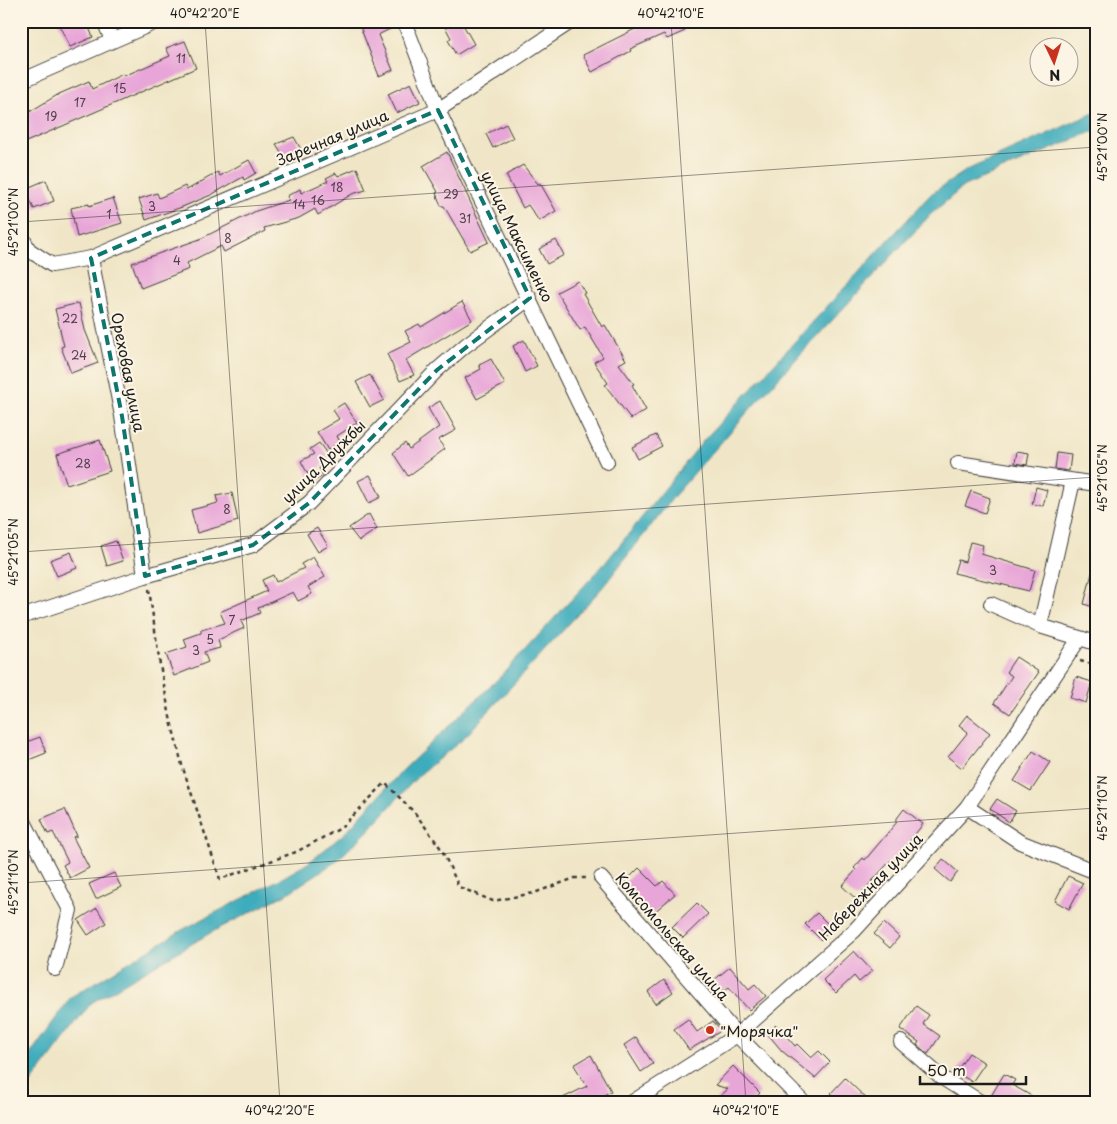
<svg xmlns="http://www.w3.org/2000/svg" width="1117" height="1124" viewBox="0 0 1117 1124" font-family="'Playpen Sans',sans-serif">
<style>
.water{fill:#3eacbc;stroke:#2d646c}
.building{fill:#e8a5d8}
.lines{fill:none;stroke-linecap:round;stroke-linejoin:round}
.street-casing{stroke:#3c3a36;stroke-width:16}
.path{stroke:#3c3a36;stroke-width:2.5;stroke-dasharray:4 4;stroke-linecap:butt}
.street{stroke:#fff;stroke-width:14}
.marked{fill:none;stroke:#0f766e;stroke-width:4;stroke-dasharray:10 6;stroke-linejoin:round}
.ticks{fill:none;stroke:#1c1c1c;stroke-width:1;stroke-opacity:0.45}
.poi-dot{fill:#c8321e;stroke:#fcf5e5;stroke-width:2}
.labels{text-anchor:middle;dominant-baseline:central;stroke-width:4;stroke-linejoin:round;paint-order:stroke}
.number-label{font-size:12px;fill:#4f3e4b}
.street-label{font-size:15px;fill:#1c1c1c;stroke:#fcf5e5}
.poi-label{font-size:15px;fill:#1c1c1c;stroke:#fcf5e5;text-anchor:start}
.neatline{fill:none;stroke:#1c1c1c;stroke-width:2}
.ticks-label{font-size:12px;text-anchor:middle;fill:#1c1c1c}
</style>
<rect width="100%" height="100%" fill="#fcf5e5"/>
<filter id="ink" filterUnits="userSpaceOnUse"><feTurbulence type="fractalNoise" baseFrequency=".02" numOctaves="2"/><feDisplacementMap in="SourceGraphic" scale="10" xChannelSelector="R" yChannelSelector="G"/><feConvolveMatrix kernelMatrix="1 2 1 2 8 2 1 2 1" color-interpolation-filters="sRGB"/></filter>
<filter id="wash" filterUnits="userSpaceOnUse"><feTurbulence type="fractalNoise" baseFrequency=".0096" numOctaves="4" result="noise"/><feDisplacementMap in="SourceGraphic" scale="20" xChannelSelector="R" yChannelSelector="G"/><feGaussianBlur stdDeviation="1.12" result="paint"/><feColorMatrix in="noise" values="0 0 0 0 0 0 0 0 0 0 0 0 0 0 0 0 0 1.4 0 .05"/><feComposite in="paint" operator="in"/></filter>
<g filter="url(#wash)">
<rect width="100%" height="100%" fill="#f0e6c7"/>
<polygon class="water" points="1096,112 1096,130 964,186 931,214 759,399 675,495 602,588 463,739 419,775 365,834 335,862 288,893 212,932 91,1003 28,1087 21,1077 21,1067 71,997 182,930 282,878 308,863 344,834 399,774 502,675 606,562 704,440 931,194 967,170"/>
<g id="blocks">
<g class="building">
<polygon points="57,21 86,21 93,37 70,47"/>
<polygon points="358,21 395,21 396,26 378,35 393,70 379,76"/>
<polygon points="442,21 461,21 474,44 456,55 448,40 451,38"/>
<polygon points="634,21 681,21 685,31 667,39 664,34 630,49 631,51 592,72 583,55 637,28"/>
<polygon points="185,41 196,68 26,142 21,133 21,117 59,94 89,81 92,89 123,74 124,76 170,56 166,48"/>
<polygon points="411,83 420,102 397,113 388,94"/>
<polygon points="506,124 513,138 493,148 486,134"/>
<polygon points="294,137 302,151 285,158 276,144"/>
<polygon points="447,152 489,242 470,251 444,206 441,206 436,193 438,192 423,166"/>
<polygon points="249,160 256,173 244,180 243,177 211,195 182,207 146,220 139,199 157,193 159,198 185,186 187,190 218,172 220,176"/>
<polygon points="523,165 538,184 540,183 556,211 539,221 528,205 523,208 506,175"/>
<polygon points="357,168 366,190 352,194 318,215 315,209 299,218 264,228 265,231 224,252 221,246 187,263 189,269 141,288 132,263 200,239 256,211 289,200 287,196 300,189 301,193 328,181 326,178 336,173 338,176"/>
<polygon points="46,180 54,201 34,209 25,189"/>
<polygon points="113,198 122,223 77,237 71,208 89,204 89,206"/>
<polygon points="556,240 564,255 547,264 539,249"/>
<polygon points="578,281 585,293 583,294 602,327 605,325 626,360 619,364 634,384 632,385 646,410 631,419 605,385 608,383 594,362 603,357 585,327 580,330 557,292"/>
<polygon points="462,302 472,320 406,360 414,375 400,381 387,354 411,342 405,331 419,324 421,327"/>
<polygon points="79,303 85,330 98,363 71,373 61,347 64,346 55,309"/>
<polygon points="524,340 537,366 525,372 513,346"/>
<polygon points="491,359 505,384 477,399 465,378 481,369 479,365"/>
<polygon points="370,375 384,400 370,407 356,382"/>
<polygon points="440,401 456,430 438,440 445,449 408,476 393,453 405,443 409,449 439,427 428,408"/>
<polygon points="344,403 357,423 337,436 340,442 328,450 317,432 339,419 333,410"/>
<polygon points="656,435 662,446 638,459 632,447"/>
<polygon points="100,440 110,471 67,485 57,454"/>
<polygon points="319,443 330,458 319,468 323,476 312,482 301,461 314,454 310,449"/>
<polygon points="1017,451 1029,453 1027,465 1015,463"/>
<polygon points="1057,453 1071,455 1069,471 1055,469"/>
<polygon points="370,475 381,497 369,503 358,481"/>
<polygon points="1036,487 1047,490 1043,506 1032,504"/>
<polygon points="971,491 990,498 985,513 965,506"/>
<polygon points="232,493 238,521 197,533 191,510 218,503 216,496"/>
<polygon points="369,514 377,529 359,541 349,528"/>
<polygon points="317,528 328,546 318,552 307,534"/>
<polygon points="116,541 123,561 107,566 101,546"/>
<polygon points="970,542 983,545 981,554 1035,570 1029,591 954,573 958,560 965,562"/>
<polygon points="71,552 77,568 57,576 50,560"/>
<polygon points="313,557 325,577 308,587 312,594 298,601 293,592 258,608 260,613 241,621 244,628 218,640 220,648 204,652 208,662 174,676 166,654 187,647 184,639 201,633 201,630 225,623 220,612 267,591 262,580 273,575 276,582 304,568 301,564"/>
<polygon points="1092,573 1096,573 1096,608 1084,604"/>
<polygon points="1016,657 1039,672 1010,714 994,703 1012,676 1006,672"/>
<polygon points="1076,677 1092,682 1086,703 1070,698"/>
<polygon points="967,715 990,733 962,768 948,757 968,732 959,725"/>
<polygon points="40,737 46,753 21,763 21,744"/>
<polygon points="1033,751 1050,762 1031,791 1014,781"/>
<polygon points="997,799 1016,811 1009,822 990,809"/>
<polygon points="65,809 77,836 73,837 89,868 70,878 63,865 68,862 53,832 48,834 41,819"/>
<polygon points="904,809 923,824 894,861 892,859 856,899 842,886 856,870 854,868 863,858 865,860 897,822 895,821"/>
<polygon points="943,859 958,872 950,882 935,869"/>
<polygon points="639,868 657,886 663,881 675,894 651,915 623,884"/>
<polygon points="114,873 121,887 96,899 89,884"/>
<polygon points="1068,876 1083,883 1069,909 1055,901"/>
<polygon points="697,903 708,914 683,938 672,927"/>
<polygon points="97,908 106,923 88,935 78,920"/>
<polygon points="817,913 832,928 821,940 805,924"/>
<polygon points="884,923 899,937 890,948 874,934"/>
<polygon points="854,951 872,971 859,982 854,976 836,993 823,980"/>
<polygon points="730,967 749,989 755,984 766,996 749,1010 729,987 724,991 714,980"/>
<polygon points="664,980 673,992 656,1004 648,992"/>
<polygon points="916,1006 929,1015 923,1024 940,1036 928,1054 917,1045 919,1042 900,1029"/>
<polygon points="688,1019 697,1032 713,1021 720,1029 719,1032 689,1050 674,1029"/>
<polygon points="776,1025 795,1046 797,1044 811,1058 819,1051 830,1062 815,1078 782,1051 767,1033"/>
<polygon points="636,1037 653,1064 641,1072 624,1045"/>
<polygon points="969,1053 985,1063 972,1082 956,1072"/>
<polygon points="591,1055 611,1091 590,1103 553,1103 587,1086 574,1065"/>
<polygon points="733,1066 760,1093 750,1103 713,1103 728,1089 715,1085"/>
<polygon points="1004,1074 1015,1080 1012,1085 1044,1103 1004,1103 991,1096"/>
<polygon points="845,1078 871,1103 841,1103 831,1093"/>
</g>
</g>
</g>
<g filter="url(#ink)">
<use href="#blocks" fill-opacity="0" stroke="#3c3a36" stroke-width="1"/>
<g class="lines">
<g class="street-casing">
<g id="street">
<polyline points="104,21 112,40"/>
<polyline points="404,21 438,110 607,462"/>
<polyline points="21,81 158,21"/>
<polyline points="21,235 29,250 52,265 91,258 438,110 572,21"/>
<polyline points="91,258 122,416 145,576"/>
<polyline points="958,463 1096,484"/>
<polyline points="991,604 1040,626 1096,643"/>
<polyline points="21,617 145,576 253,545 309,503 437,370 466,345 530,298"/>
<polyline points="1040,626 1073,481"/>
<polyline points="967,807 1020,842 1096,872"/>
<polyline points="21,816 70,910 55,969"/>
<polyline points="601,878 737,1035 804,1103"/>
<polyline points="901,1042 941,1077 982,1103"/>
<polyline points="631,1103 737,1035 854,931 967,807 1079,639"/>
</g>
</g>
<g class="path">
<polyline points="149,589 160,665 170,717 182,765 220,879 296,852 341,828 385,783 415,813 442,850 459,887 493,901 534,893 575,878 587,878"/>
<polyline points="1080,661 1096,665"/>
</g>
<use href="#street" class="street"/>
</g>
</g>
<path class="marked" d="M438 110 530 298 437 370 309 503 253 545 145 576 122 416 91 258Z"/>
<path class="ticks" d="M205 21 280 1103M671 21 746 1103M21 222 1096 147M21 552 1096 477M21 883 1096 808"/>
<circle class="poi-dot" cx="710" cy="1030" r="5"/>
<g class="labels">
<g class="number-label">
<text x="181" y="58">11</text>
<text x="120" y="88">15</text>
<text x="80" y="102">17</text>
<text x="51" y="116">19</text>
<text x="337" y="187">18</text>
<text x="451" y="194">29</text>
<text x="318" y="200">16</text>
<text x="299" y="204">14</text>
<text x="152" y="206">3</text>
<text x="109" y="214">1</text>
<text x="465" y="218">31</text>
<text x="228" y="238">8</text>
<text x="177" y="260">4</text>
<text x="70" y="318">22</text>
<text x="79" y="355">24</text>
<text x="83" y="463">28</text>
<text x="227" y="509">8</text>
<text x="993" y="570">3</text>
<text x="232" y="620">7</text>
<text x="210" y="639">5</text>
<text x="196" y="650">3</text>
</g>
<g class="street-label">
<text transform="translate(332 137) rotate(-23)">Заречная улица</text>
<text transform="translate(518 236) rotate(64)">улица Максименко</text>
<text transform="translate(129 372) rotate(79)">Ореховая улица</text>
<text transform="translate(323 461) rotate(-45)">улица Дружбы</text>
<text transform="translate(870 886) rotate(-46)">Набережная улица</text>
<text transform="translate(673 936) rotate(49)">Комсомольская улица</text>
</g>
<g class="poi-label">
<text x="720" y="1030">"Морячка"</text>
</g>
</g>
<rect width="1117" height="1124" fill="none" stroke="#fcf5e5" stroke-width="55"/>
<g transform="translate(1054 62) rotate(176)"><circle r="24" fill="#fcf5e5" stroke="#a29e95"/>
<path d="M0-4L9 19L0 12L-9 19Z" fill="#c8321e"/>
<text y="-8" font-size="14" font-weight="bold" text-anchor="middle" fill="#1c1c1c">N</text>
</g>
<path d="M920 1076v8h106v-8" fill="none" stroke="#1c1c1c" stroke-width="2.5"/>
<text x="927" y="1076" font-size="15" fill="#1c1c1c" stroke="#fcf5e5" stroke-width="4" paint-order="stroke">50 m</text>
<rect x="28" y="28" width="1062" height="1068" class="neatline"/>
<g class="ticks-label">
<text x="205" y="18">40°42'20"E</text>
<text x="671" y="18">40°42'10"E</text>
<text transform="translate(1103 147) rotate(-90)" y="4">45°21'00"N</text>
<text transform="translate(14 222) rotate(-90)" y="4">45°21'00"N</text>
<text transform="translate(1103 478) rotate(-90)" y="4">45°21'05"N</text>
<text transform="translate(14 552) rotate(-90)" y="4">45°21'05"N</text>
<text transform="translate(1103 808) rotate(-90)" y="4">45°21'10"N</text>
<text transform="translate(14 882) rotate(-90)" y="4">45°21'10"N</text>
<text x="280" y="1115">40°42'20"E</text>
<text x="746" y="1115">40°42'10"E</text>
</g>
</svg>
